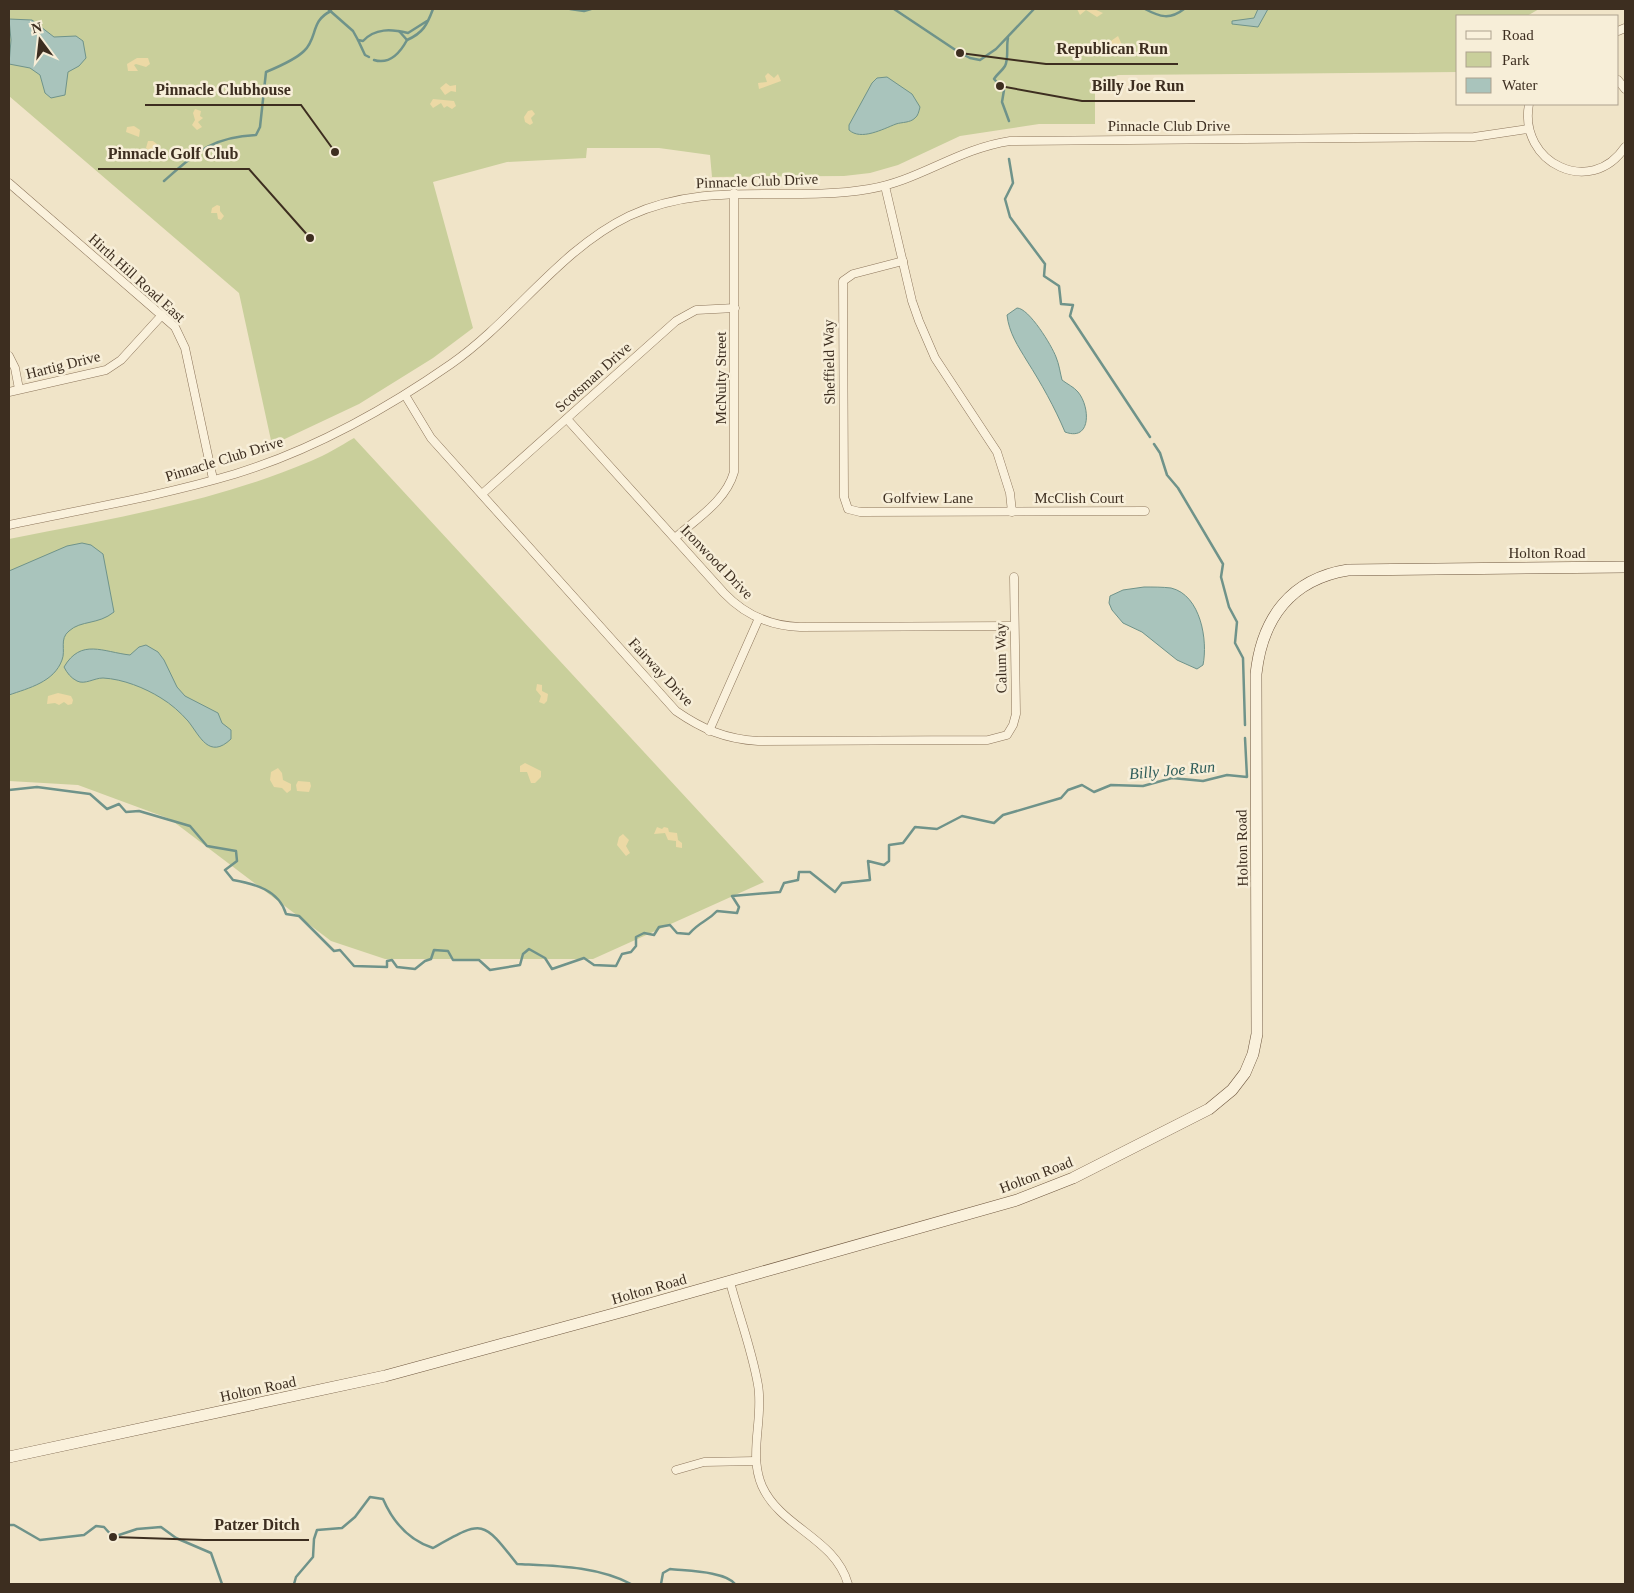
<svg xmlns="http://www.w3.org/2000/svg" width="1634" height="1593" viewBox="0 0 1634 1593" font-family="'Times New Roman',serif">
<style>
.green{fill:#c9cf9b}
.sand{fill:#ecd9a5}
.water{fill:#a9c4bc;stroke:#6f938a}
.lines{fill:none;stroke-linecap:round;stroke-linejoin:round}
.stream{stroke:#6f938a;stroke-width:2.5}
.street-casing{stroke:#8d765c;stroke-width:9}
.secondary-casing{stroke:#6f573f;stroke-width:12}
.street{stroke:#faf1dc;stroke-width:8}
.secondary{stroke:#faf1dc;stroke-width:11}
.labels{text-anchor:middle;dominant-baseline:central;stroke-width:5;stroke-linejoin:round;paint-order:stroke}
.street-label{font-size:15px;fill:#3d2e20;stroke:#f7eed8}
.water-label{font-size:16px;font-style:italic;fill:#2f5d5a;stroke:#f7eed8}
.leader{fill:none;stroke:#3d2e20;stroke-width:2}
.callout-dot{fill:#3d2e20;stroke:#f7eed8;stroke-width:2}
.callout-label{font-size:16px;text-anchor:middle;font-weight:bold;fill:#3d2e20;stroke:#f7eed8;stroke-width:5;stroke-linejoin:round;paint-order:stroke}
</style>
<rect width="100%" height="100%" fill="#f0e4c8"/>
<g class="green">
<polygon points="9,9 1539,9 1527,16 1458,16 1458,72 1118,75 1095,84 1095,124 1039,124 960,136 898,165 870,173 844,176 712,177 710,155 659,148 587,148 586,158 507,162 433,182 473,328 433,358 359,404 272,445 239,293 9,96"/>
<path d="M354 438 764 882 593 959H385L331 941 170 819 78 785 9 781V539C110 519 215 502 311 461 326 455 340 446 354 438Z"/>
</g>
<g class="sand">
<polygon points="1077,9 1094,9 1103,13 1097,17 1086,10 1080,15"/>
<polygon points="1118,36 1123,47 1120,48 1114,44 1114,49 1112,50 1108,43"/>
<polygon points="137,58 148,58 150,64 146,67 136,64 134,65 138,71 128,71 127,64"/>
<polygon points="768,73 774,78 778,74 781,81 759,89 758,83 767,82 765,76"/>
<polygon points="446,83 450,86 456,85 456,92 451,91 445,95 440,88"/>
<polygon points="433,99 454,101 456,106 452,109 447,106 444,108 441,103 433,108 430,104"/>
<polygon points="195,109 201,111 200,116 203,118 198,122 202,127 197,130 192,125 195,120 193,113"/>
<polygon points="532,110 535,114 531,118 533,123 530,125 525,122 524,117 528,111"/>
<polygon points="134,126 140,130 139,137 126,132 127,127"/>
<polygon points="148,141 153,141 157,144 156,147 153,147 152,153 146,148"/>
<polygon points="217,205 220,206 220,211 224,216 221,220 218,219 217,213 211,213 212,208"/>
<polygon points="537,684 542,685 542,691 548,694 547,701 544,704 539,702 541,696 536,690"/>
<polygon points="58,693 71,696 73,700 72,704 68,705 64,702 59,705 55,703 47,704 48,696"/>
<polygon points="525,763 541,771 541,777 535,783 531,783 527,772 520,772 520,766"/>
<polygon points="278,768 282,773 283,780 291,784 291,790 287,793 282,788 274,787 270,780 271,772"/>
<polygon points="298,781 310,782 311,786 309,792 297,791 296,785"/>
<polygon points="664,827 668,828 669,832 677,833 678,840 682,843 682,848 676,847 676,841 668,840 665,833 654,834 657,827 662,829"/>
<polygon points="623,834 629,840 626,846 630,853 626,856 617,845 619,837"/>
</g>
<g class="water">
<polygon points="1258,9 1268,9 1258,27 1232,24 1232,21 1254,18"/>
<polygon points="9,19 32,20 54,37 76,36 83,41 86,58 79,66 68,72 65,95 51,98 45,93 40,75 30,68 9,64 11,40"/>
<path d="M887 77 912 94 920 107C919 111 918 116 915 118 910 123 902 122 896 124 883 129 861 141 849 130V125L872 83 877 78Z"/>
<path d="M1017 308C1029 308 1052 346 1056 357 1059 364 1060 372 1062 380 1067 384 1074 387 1078 392 1090 406 1092 442 1065 432 1055 408 1041 383 1027 361 1018 346 1009 333 1007 315Z"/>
<path d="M82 543 91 545 103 554 114 612C98 625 81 620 69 631 59 639 66 650 62 660 54 682 29 688 9 695V571L67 546Z"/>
<path d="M1144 587C1153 587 1163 587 1171 588 1201 595 1208 641 1203 665L1197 669 1177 660 1142 632 1123 623 1112 610 1109 603 1110 596 1123 590Z"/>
<path d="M146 645 158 652 164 660 177 687 185 696 218 713 222 723 231 730V739C209 760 200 736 188 721 180 712 171 704 161 698 145 688 123 679 103 678 94 678 85 685 77 681 71 678 67 673 64 667 81 638 103 652 130 655L139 647Z"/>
</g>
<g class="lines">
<g class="stream">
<path d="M328 9 353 31 358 40 363 41C375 28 391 29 408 33L427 21"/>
<polyline points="570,9 584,11 591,9"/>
<polyline points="894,9 960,53 970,58 980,60 996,49 1034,9"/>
<path d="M1145 9C1160 17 1170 20 1184 9"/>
<path d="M399 31 407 40C423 33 427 25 433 9"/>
<path d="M1008 38C1006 47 1009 58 1005 66 1002 71 997 74 994 79L1004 90 1002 102 1009 121"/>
<polyline points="358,40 365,55 369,57"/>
<path d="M374 60C390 65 400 53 407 40"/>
<polyline points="1009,159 1013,183 1005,199 1010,217 1045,264 1044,276 1059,286 1061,304 1073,305 1070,316 1150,437"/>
<path d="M164 181C196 153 211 137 256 135L260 127 266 72C278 67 295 60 304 51 318 38 310 21 331 11"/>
<polyline points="1154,444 1160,453 1167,475 1178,488 1223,564 1221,577 1229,607 1237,622 1235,643 1243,658 1245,725"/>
<path d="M9 790 37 787 90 794 107 809 119 804 126 812 139 811 190 826 207 846 236 851 237 861 225 870 233 880C255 884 279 890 286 914L299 916 334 951 340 950 354 966 387 967V961L392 960 397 967 415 969 425 961 431 959 434 950 448 951 453 960H479L490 970 520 965 523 954 529 949 545 958 552 969 584 958 594 965 616 966 622 954 631 952 636 946V937L644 933 654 935 659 927 670 925 677 933 689 934C700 921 707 922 717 911L737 913 739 907 732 896 780 892 784 883 798 880 799 872H810L835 892 842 883 870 880 868 861 884 865 889 861V845L903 843 915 827 937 829 962 816 994 823 1003 815 1061 798 1068 790 1082 785 1094 792 1111 785 1143 786 1172 778 1203 781 1227 775 1247 777 1245 738"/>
<polyline points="9,1525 14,1525 40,1540 84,1535 96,1526 104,1527 113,1537 137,1529 161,1527 176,1538 211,1553 222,1584"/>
<path d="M294 1584 296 1577 313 1557 314 1539 317 1530 342 1528 355 1517 370 1497 383 1499C393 1522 408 1540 433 1548 483 1520 482 1519 517 1564 556 1566 596 1566 631 1584"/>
<path d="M661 1584 663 1573 670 1569C686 1571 725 1571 735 1584"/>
</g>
<g class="street-casing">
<g id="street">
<polyline points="1618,31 1625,28"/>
<polyline points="1618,80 1625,89"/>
<path d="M1529 104C1518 163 1591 198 1625 147"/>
<polyline points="9,183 175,327 185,348 213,479"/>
<polyline points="885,186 912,301 919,321 935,358 997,452 1010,493 1012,512"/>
<polyline points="903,261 853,274 843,281 844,497 848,509 860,512 1145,511"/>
<polyline points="9,356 15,368 19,389"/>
<polyline points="9,392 106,370 121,360 162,315"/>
<path d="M405 395 431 438 676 711C702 729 725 739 758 741L988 740 1007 735 1013 725 1016 714 1014 577"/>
<path d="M567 419 724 593C744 614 770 626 800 627L1014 626"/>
<polyline points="482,494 676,321 696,310 735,308"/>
<path d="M9 525C84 509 161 496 235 474 313 450 385 410 451 364 515 319 559 250 629 216 709 179 787 203 869 189 919 181 957 149 1010 141L1474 137 1528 129"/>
<path d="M675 538C696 519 726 501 734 472V193"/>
<polyline points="709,731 759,618"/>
<path d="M730 1282C739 1316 752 1350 758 1385 764 1418 748 1454 762 1486 781 1528 835 1538 848 1584"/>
<polyline points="676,1470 704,1462 756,1461"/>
</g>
</g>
<g class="secondary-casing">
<path id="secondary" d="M9 1457 385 1376 628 1310 1017 1200 1073 1178 1209 1109 1232 1090 1245 1073 1253 1054 1257 1034 1256 674C1262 618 1291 579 1348 570L1625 567"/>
</g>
<use href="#street" class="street"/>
<use href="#secondary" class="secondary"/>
</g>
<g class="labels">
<g class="street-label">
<text x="1169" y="126">Pinnacle Club Drive</text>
<text transform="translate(757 181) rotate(-2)">Pinnacle Club Drive</text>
<text transform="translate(137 278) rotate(42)">Hirth Hill Road East</text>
<text transform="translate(829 362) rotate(-91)">Sheffield Way</text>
<text transform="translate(63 365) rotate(-14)">Hartig Drive</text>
<text transform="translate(593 377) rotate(-42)">Scotsman Drive</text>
<text transform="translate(721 378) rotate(-90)">McNulty Street</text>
<text transform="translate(224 459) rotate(-17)">Pinnacle Club Drive</text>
<text x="928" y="498">Golfview Lane</text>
<text x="1079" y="498">McClish Court</text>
<text x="1547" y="553">Holton Road</text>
<text transform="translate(717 562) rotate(46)">Ironwood Drive</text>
<text transform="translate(1001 658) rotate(-91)">Calum Way</text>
<text transform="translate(661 672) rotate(47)">Fairway Drive</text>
<text transform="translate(1242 848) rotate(-91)">Holton Road</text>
<text transform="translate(1036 1175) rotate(-21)">Holton Road</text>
<text transform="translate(649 1289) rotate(-16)">Holton Road</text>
<text transform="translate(258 1389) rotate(-12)">Holton Road</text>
</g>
<g class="water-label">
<text transform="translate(1172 770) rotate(-5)">Billy Joe Run</text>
</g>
</g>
<path class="leader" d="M960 53L1046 64H1178M1000 86L1082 101H1195M335 152L301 105H145M310 238L249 169H98M113 1537L204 1540H309"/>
<g class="callout-dot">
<circle cx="960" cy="53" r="5"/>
<circle cx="1000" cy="86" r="5"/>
<circle cx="335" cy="152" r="5"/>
<circle cx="310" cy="238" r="5"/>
<circle cx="113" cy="1537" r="5"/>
</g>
<g class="callout-label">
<text x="1112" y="54">Republican Run</text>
<text x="1138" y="91">Billy Joe Run</text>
<text x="223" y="95">Pinnacle Clubhouse</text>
<text x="173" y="159">Pinnacle Golf Club</text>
<text x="257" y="1530">Patzer Ditch</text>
</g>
<rect width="1634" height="1593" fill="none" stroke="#3d2e20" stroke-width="20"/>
<rect x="1456" y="15" width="162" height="90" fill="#f7eed8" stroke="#ada18e"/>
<rect x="1466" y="31" width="25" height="8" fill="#faf1dc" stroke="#ada18e"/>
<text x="1502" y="40" font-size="15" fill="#3d2e20">Road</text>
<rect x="1466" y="52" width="25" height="15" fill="#c9cf9b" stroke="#ada18e"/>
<text x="1502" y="65" font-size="15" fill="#3d2e20">Park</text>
<rect x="1466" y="78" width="25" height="15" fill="#a9c4bc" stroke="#ada18e"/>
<text x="1502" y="90" font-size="15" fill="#3d2e20">Water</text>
<g transform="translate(40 40) rotate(345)" stroke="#f7eed8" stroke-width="4" paint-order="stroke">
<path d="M0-4L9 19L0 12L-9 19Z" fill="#3d2e20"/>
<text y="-8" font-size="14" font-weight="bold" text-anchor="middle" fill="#3d2e20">N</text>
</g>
</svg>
